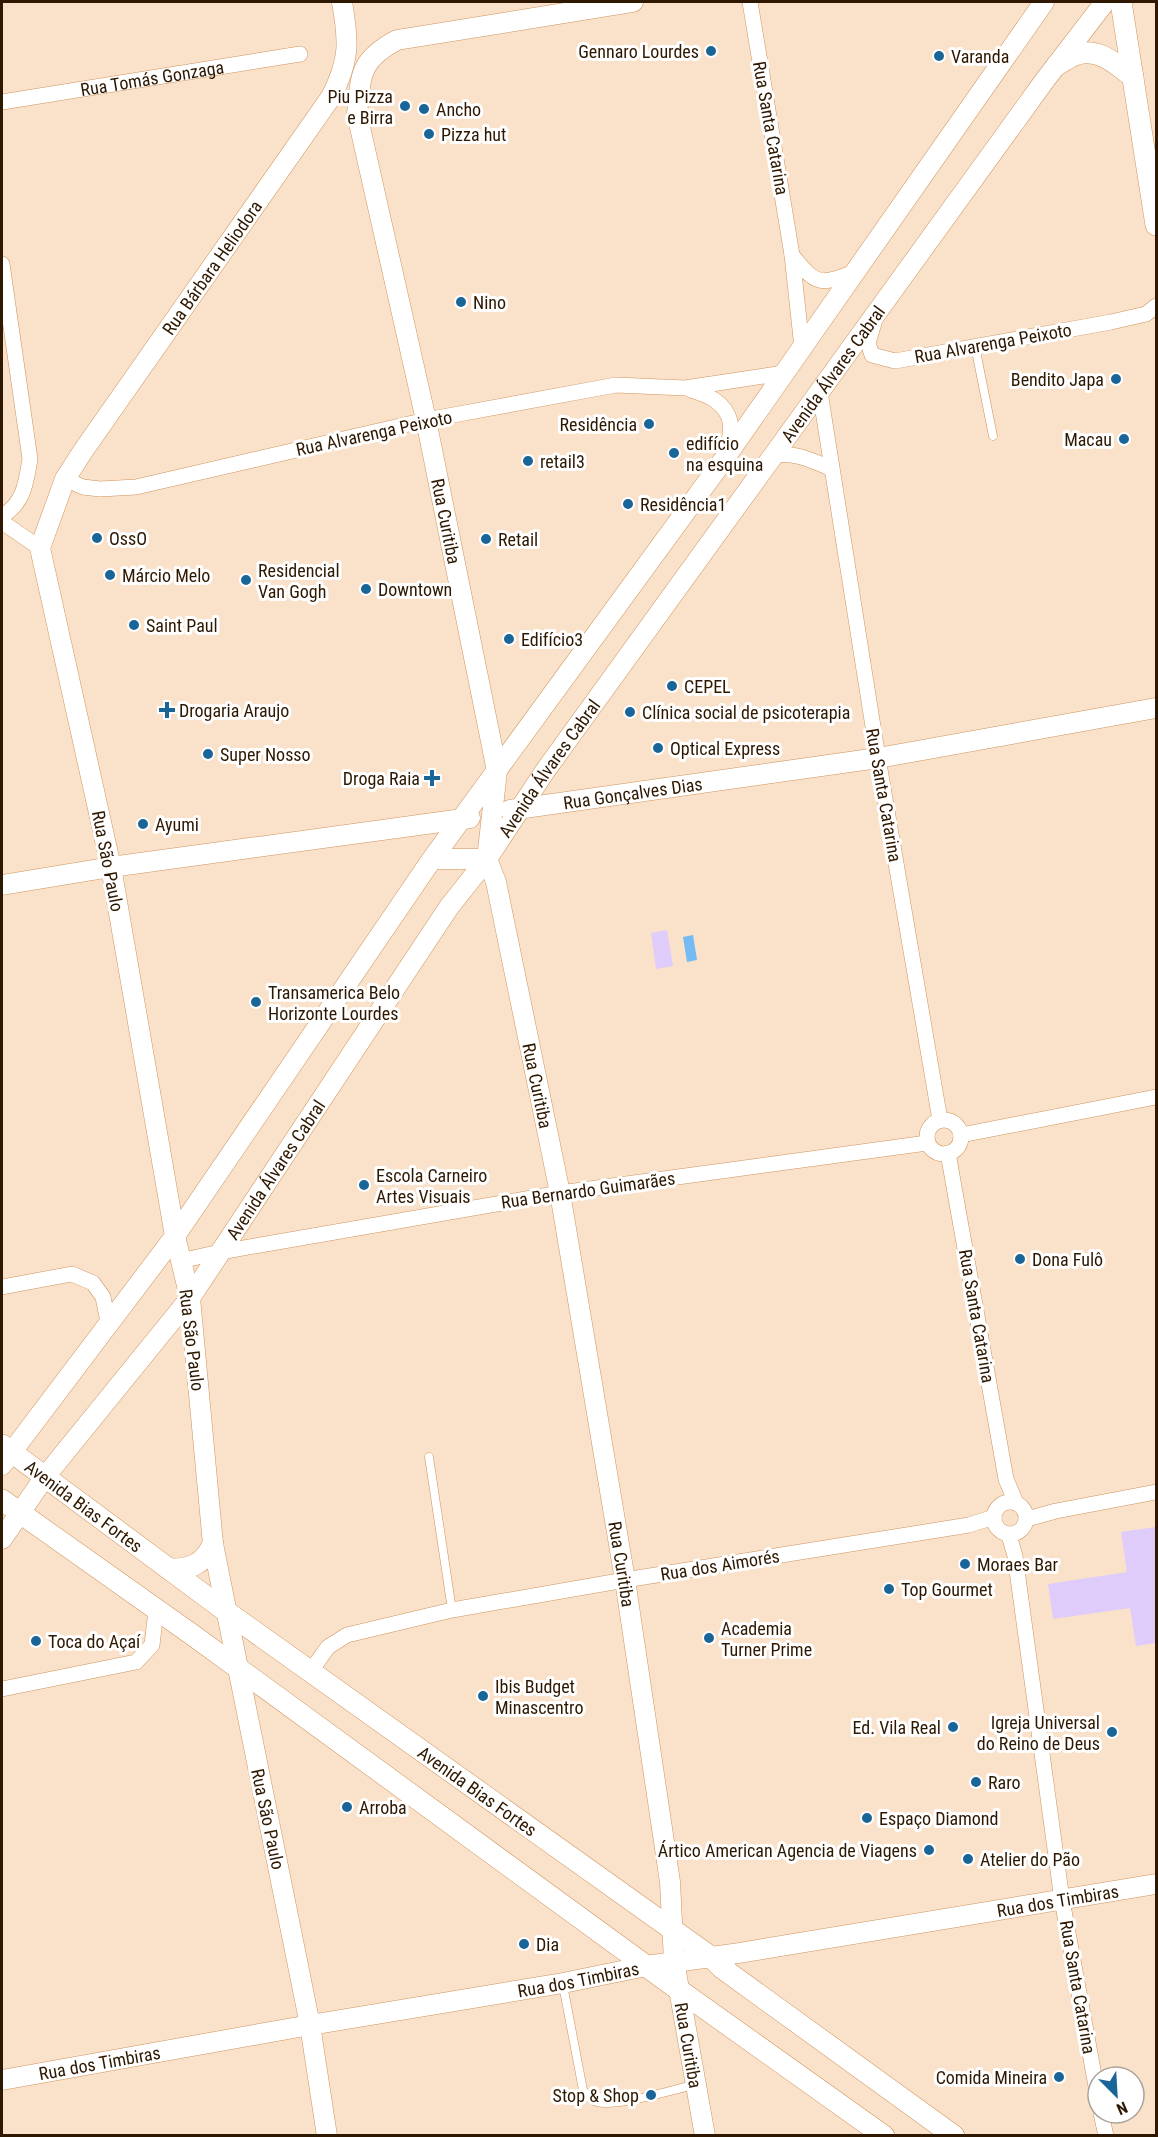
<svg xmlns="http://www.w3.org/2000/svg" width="1158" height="2137" viewBox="0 0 1158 2137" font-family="'Roboto Condensed',sans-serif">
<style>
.green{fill:#e0ccfb}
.water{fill:#75bbf3}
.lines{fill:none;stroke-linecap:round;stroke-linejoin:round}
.service-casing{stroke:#cf945b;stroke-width:9}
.minor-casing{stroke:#cf945b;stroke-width:16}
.tertiary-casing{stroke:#cf945b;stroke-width:21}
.secondary-casing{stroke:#cf945b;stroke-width:22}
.service{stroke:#fff;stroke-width:8}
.minor{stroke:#fff;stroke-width:15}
.tertiary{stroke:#fff;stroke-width:20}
.secondary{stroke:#fff;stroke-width:21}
.poi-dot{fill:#1a6598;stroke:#fff;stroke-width:2}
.labels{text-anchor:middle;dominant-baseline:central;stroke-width:6;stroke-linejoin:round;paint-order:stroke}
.poi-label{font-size:18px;fill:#2e1801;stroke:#fff;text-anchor:start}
.street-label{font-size:18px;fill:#2e1801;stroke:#fff}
</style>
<rect width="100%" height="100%" fill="#fae1ca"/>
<g class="green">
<polygon points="667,930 673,966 656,969 651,933"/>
<polygon points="1156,1527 1156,1643 1136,1646 1130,1608 1053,1619 1048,1584 1127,1572 1121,1532"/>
</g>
<polygon class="water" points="693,935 697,960 687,962 683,937"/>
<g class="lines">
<g class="service-casing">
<g id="service">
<polyline points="975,346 993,436"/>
<polyline points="429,1457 452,1610"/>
<path d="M563 1985 583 2090C587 2095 591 2101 597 2102 618 2107 671 2090 694 2085"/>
</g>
</g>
<g class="minor-casing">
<g id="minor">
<polyline points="750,2 792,255 802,348"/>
<path id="s1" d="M2 102 300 54"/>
<path d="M792 255C817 287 821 285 857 271"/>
<path d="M2 264 30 459C26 483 24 503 2 516"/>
<polyline points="874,323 868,343 872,355 895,361 1111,322 1146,314 1156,306"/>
<path d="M691 390C708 395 725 402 730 421 732 431 728 445 727 455"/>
<polyline points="820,392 878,758 940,1120"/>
<path d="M774 455C795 452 811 460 830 468"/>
<polyline points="65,479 83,487 100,489 136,487 426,420 616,385 685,388 784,373"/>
<polyline points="2,522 40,548"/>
<circle cx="944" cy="1137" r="17"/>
<polyline points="961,1135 1156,1097"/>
<polyline points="948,1153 1006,1479 1016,1503"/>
<polyline points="180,1261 220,1252 560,1193 927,1143"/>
<polyline points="2,1287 72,1274 93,1283 103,1297 108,1322"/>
<circle cx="1010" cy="1518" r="16"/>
<polyline points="1027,1519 1056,1511 1156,1492"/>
<polyline points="1009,1535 1015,1556 1062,1900 1098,2097"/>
<polyline points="310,1672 328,1647 347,1635 452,1610 625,1580 969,1525 994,1517"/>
<polyline points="2,1689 136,1662 152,1645 156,1611"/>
<polyline points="1101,2113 1106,2136"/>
</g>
</g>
<g class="tertiary-casing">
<g id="tertiary">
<path id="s2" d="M633 2 397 40C359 60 361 75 357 114L426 420 497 771 487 859 496 882 560 1193 625 1580 670 1882 674 1961 705 2136"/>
<path id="s3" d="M510 810 878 758 1156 708"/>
<polyline points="433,859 487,859"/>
<polyline points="2,885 111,867 470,818"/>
<polyline points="2,1465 175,1236 430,862 727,455 1044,2"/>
<path id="s4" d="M2 1539 44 1478 190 1298 449 907 487 859 545 771 1045 80 1105 2"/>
<path id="s5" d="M2 2080 310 2025 563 1983 646 1966 733 1954 1156 1884"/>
<path id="s6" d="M327 2136 310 2025 213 1544 190 1298 175 1236 111 867 40 548 65 479 83 451 331 97C350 60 349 42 342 2"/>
</g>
</g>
<g class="secondary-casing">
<g id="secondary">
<polyline points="1121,2 1156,225"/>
<path d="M1057 65C1063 62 1071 55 1078 54 1100 48 1117 65 1133 77"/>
<path id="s7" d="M2 1445 227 1612 711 1957 722 1968 954 2136"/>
<polyline points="2,1500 194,1636 679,1990 884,2136"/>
<path d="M169 1569C190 1570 204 1564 213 1544"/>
</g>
</g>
<use href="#service" class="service"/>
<use href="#minor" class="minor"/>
<use href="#tertiary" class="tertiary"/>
<use href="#secondary" class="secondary"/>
</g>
<g class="poi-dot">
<circle cx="711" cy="51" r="6"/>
<circle cx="939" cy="56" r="6"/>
<circle cx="405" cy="106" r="6"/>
<circle cx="424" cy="109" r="6"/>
<circle cx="429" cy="134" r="6"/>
<circle cx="461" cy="302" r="6"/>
<circle cx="1116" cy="379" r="6"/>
<circle cx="649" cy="424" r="6"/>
<circle cx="1124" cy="439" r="6"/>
<circle cx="674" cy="453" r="6"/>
<circle cx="528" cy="461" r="6"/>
<circle cx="628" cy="504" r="6"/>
<circle cx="97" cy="538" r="6"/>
<circle cx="486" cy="539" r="6"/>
<circle cx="110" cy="575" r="6"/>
<circle cx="246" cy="580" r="6"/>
<circle cx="366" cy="589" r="6"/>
<circle cx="134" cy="625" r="6"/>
<circle cx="509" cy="639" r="6"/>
<circle cx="672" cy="686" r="6"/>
<path d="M164 701h6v6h6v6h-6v6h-6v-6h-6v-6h6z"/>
<circle cx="630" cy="712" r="6"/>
<circle cx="658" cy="748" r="6"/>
<circle cx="208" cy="754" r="6"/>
<path d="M429 769h6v6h6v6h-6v6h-6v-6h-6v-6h6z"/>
<circle cx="143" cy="824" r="6"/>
<circle cx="256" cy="1002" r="6"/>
<circle cx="364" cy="1185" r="6"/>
<circle cx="1020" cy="1259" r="6"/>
<circle cx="965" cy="1564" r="6"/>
<circle cx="889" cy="1589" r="6"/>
<circle cx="709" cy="1638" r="6"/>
<circle cx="36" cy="1641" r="6"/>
<circle cx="483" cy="1696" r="6"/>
<circle cx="953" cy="1727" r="6"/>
<circle cx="1112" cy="1732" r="6"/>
<circle cx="976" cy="1782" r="6"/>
<circle cx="347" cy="1807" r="6"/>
<circle cx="867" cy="1818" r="6"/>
<circle cx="929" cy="1850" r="6"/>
<circle cx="968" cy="1859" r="6"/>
<circle cx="524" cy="1944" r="6"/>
<circle cx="1059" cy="2077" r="6"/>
<circle cx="651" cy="2095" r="6"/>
</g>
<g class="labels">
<g class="poi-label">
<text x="699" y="51" text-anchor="end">Gennaro Lourdes</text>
<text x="951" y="56">Varanda</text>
<text x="393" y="96" text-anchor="end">Piu Pizza<tspan x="393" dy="21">e Birra</tspan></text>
<text x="436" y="109">Ancho</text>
<text x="441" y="134">Pizza hut</text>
<text x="473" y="302">Nino</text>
<text x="1104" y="379" text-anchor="end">Bendito Japa</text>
<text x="637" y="424" text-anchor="end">Residência</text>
<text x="1112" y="439" text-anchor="end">Macau</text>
<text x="686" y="443">edifício<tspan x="686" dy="21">na esquina</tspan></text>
<text x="540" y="461">retail3</text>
<text x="640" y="504">Residência1</text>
<text x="109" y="538">OssO</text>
<text x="498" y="539">Retail</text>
<text x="258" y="570">Residencial<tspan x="258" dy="21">Van Gogh</tspan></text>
<text x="122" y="575">Márcio Melo</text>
<text x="378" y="589">Downtown</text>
<text x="146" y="625">Saint Paul</text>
<text x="521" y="639">Edifício3</text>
<text x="684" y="686">CEPEL</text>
<text x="179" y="710">Drogaria Araujo</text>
<text x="642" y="712">Clínica social de psicoterapia</text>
<text x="670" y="748">Optical Express</text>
<text x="220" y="754">Super Nosso</text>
<text x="420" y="778" text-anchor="end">Droga Raia</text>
<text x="155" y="824">Ayumi</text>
<text x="268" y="992">Transamerica Belo<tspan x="268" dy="21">Horizonte Lourdes</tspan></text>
<text x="376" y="1175">Escola Carneiro<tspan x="376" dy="21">Artes Visuais</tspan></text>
<text x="1032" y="1259">Dona Fulô</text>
<text x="977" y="1564">Moraes Bar</text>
<text x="901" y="1589">Top Gourmet</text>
<text x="721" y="1628">Academia<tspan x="721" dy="21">Turner Prime</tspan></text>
<text x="48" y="1641">Toca do Açaí</text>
<text x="495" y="1686">Ibis Budget<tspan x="495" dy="21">Minascentro</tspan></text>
<text x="1100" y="1722" text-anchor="end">Igreja Universal<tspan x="1100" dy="21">do Reino de Deus</tspan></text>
<text x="941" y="1727" text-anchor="end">Ed. Vila Real</text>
<text x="988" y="1782">Raro</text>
<text x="359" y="1807">Arroba</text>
<text x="879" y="1818">Espaço Diamond</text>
<text x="917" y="1850" text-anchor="end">Ártico American Agencia de Viagens</text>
<text x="980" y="1859">Atelier do Pão</text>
<text x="536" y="1944">Dia</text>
<text x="1047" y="2077" text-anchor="end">Comida Mineira</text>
<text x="639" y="2095" text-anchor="end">Stop &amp; Shop</text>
</g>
<g class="street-label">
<text stroke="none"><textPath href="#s1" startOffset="152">Rua Tomás Gonzaga</textPath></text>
<text transform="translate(771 128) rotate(80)">Rua Santa Catarina</text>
<text stroke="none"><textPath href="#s6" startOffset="1946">Rua Bárbara Heliodora</textPath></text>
<text transform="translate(993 343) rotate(-10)">Rua Alvarenga Peixoto</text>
<text stroke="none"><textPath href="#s4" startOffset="1432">Avenida Álvares Cabral</textPath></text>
<text transform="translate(374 433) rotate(-12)">Rua Alvarenga Peixoto</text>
<text stroke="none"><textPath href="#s2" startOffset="746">Rua Curitiba</textPath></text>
<text stroke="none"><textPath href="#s4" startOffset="946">Avenida Álvares Cabral</textPath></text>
<text stroke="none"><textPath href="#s3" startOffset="124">Rua Gonçalves Dias</textPath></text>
<text transform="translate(884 795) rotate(80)">Rua Santa Catarina</text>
<text transform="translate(108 861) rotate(79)">Rua São Paulo</text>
<text stroke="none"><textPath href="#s2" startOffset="1322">Rua Curitiba</textPath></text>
<text stroke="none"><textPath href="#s4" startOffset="460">Avenida Álvares Cabral</textPath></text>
<text transform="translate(588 1190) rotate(-8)">Rua Bernardo Guimarães</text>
<text transform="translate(977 1316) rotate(80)">Rua Santa Catarina</text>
<text transform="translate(192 1340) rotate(83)">Rua São Paulo</text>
<text stroke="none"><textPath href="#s7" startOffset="102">Avenida Bias Fortes</textPath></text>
<text stroke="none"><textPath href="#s2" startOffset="1808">Rua Curitiba</textPath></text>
<text transform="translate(720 1565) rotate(-9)">Rua dos Aimorés</text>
<text stroke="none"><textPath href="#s7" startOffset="588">Avenida Bias Fortes</textPath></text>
<text transform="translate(268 1819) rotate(78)">Rua São Paulo</text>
<text stroke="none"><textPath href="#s5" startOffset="1071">Rua dos Timbiras</textPath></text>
<text stroke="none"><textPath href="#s5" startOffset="585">Rua dos Timbiras</textPath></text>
<text transform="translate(1078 1987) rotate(80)">Rua Santa Catarina</text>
<text stroke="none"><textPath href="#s2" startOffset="2294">Rua Curitiba</textPath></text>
<text stroke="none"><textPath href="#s5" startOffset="99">Rua dos Timbiras</textPath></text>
</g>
</g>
<rect width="1158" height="2137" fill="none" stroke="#2e1801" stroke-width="6"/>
<g transform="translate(1116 2095) rotate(156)"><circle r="28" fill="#ffffff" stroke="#aba399" stroke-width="1.5"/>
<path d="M0-4.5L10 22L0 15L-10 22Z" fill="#1a6598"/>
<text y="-9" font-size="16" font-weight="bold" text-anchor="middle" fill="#2e1801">N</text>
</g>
</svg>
